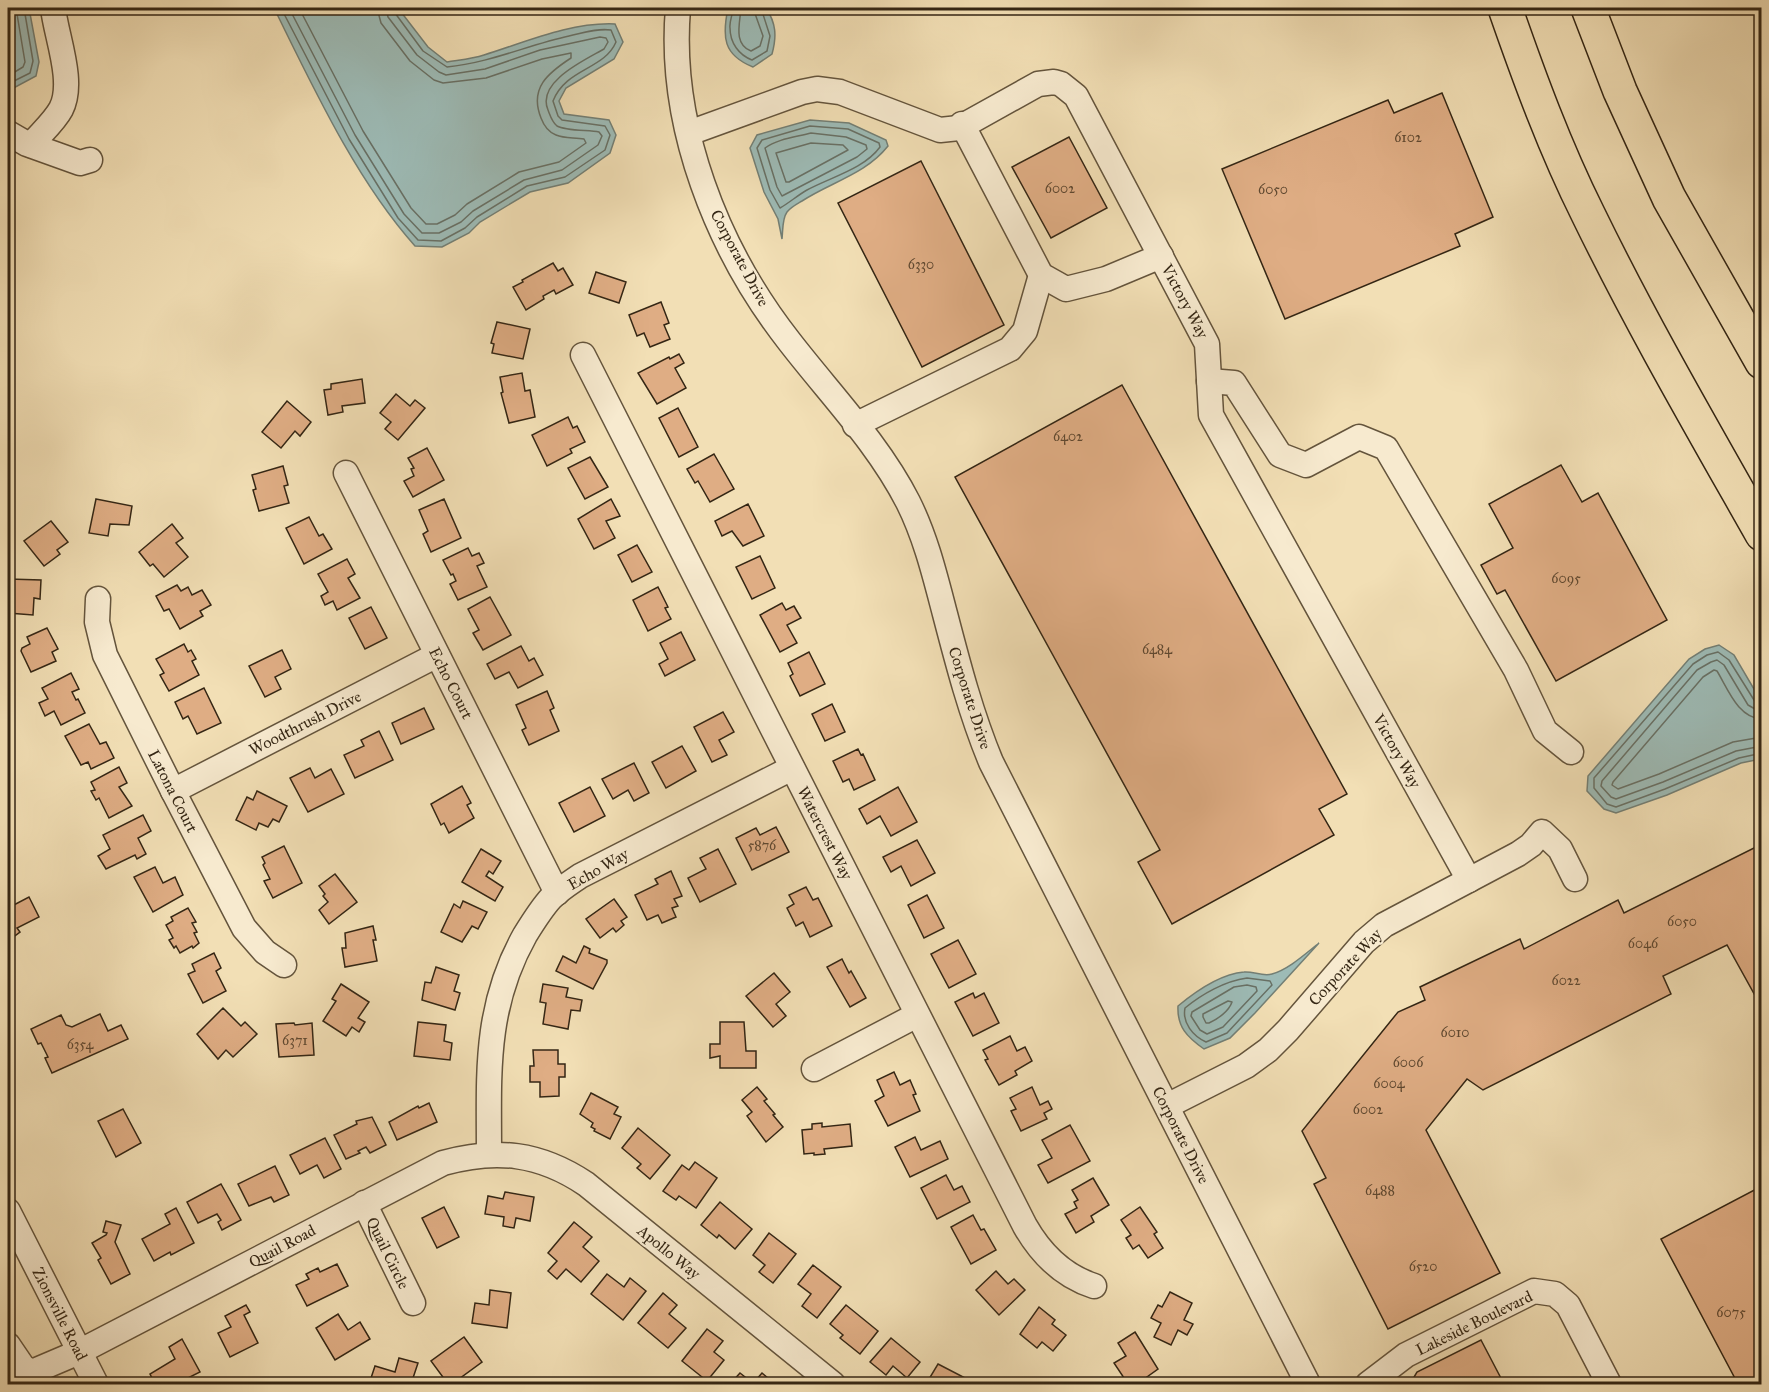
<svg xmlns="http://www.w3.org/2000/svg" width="1769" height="1392" viewBox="0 0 1769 1392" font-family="'IM FELL Great Primer',serif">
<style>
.water{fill:#9dbbb6;stroke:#737f75;stroke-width:1.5}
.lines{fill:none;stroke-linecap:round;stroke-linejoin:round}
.shore{stroke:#687065;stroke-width:1.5}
.building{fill:#dfad84;stroke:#342614;stroke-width:1.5}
.minor-casing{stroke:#64543c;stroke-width:27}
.highway-casing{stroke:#342614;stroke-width:36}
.minor{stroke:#f7eacf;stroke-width:24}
.highway{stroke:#f2dfb5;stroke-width:33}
.labels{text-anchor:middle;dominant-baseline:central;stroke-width:4.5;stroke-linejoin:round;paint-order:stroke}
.number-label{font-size:14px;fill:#5f4830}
.street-label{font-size:16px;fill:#342614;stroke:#f7eacf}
</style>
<rect width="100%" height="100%" fill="#f2dfb5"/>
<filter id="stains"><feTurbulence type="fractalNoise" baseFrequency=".00333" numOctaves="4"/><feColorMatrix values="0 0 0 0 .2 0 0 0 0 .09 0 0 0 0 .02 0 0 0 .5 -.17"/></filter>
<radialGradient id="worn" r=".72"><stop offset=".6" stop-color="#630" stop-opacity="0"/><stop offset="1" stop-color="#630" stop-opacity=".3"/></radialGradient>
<g class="water">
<polygon points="8,8 29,8 39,62 36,76 8,91"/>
<path d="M274 8H398L428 47 447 62C459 60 472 59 484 55 526 42 570 22 615 24L623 42 614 59 566 88 559 101 564 114 609 120 616 135 610 153 568 183 530 192 480 222 469 233 442 247 415 246C356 180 313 87 274 8Z"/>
<path d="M728 8H766C776 23 777 36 772 54L753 67C723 55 722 37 728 8Z"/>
<path d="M810 120 849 123 886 140 888 146C866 174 831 182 802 201 797 204 791 207 787 212 782 219 783 230 782 239L778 219 764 192 750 148 757 135Z"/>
<polygon points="1719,645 1734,655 1761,701 1761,759 1741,763 1667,795 1616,813 1604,809 1587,791 1588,776 1689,659 1705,649"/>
<path d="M1319 943 1255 1013 1230 1038 1204 1049C1187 1037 1177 1027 1178 1006 1196 991 1221 974 1244 972 1253 971 1263 977 1272 974 1289 969 1305 954 1319 943Z"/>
</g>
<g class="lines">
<g class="shore">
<path d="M281 8 349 139 398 218 418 240 441 241 465 228 477 217 527 186 565 177 605 150 610 135 605 126 562 120 558 116 553 101C566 68 604 70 616 42L611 30C597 28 583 33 569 36 528 45 489 63 447 67L423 51 395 13 393 8"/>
<path d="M289 8 355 135 404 214 422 233H439L461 222 473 211 524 180 562 170 598 145 602 136 599 132C589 130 566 131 557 126 552 122 550 115 548 110 536 82 585 60 604 49L608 42 606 38 600 37 540 50 485 69 446 75 439 72 417 55 388 17 386 8"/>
<path d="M299 8 363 131 411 208 426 224H437L455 215 467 204 519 172 559 162 586 143 584 139C575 137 565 139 556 135 548 132 544 126 541 118 529 88 548 73 571 58V53L542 59 486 78 443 83 434 80 410 61 381 23 377 8"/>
<path d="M733 8C733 14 729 22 730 28 730 43 739 55 752 60L767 51 770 36 761 8"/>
<path d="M741 8C740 23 733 44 751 51L760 46 763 36 753 8"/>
<polyline points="8,76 23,67 25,62 16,8"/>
<polyline points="8,84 30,73 33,61 24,8"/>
<path d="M810 126 848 129 879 143 880 147C864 169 831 177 807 190 798 195 789 203 780 208L770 190 757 148 762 140Z"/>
<path d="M811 133 846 137 866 145 867 149 857 157 782 196 777 187 765 148C777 139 796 137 811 133Z"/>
<polygon points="811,143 843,145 848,150 789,182 786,182 776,153"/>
<polyline points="1762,703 1754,700 1729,660 1718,652 1707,655 1693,664 1594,778 1594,788 1607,804 1616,807 1665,789 1739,758 1762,753"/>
<polyline points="1762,710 1755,709 1748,705 1724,665 1717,660 1711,662 1697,670 1602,781 1601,786 1611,797 1616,799 1663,782 1736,751 1762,746"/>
<path d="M1762 719C1738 718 1728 689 1717 671L1714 670 1703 677 1613 782 1612 785 1618 789 1659 774 1733 742 1762 737"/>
<path d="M1247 978 1270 981 1272 985 1227 1033 1206 1042C1193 1036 1182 1023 1185 1008 1202 994 1225 981 1247 978Z"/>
<polygon points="1247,985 1256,987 1257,991 1223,1027 1207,1034 1200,1030 1191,1016 1192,1012 1234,987"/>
<path d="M1228 1001 1232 1002C1229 1011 1218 1019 1209 1023H1206L1203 1017V1014Z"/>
</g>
</g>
<g class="building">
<polygon points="1442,93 1493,217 1455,234 1460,246 1285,319 1222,169 1388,100 1394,113"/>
<polygon points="1069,137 1107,208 1051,238 1012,167"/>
<polygon points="921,161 1004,325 922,367 838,203"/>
<polygon points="553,263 558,271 563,268 573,285 556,294 554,290 543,296 544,299 526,310 513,287 523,282 522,280"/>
<polygon points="596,272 626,282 619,303 589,293"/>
<polygon points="661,302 669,323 664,325 670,339 650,347 644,333 637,336 629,315"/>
<polygon points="497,322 530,329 523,359 492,353 494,344 491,343"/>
<polygon points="679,354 684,363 675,368 686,388 657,404 638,373 669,357 670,359"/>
<polygon points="522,373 525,391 530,390 535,417 509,423 501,393 503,392 500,377"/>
<polygon points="362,379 365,403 342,406 343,412 328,415 324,390 331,389 331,384"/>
<polygon points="1122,385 1347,794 1319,809 1334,835 1172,924 1138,862 1160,850 955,477"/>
<polygon points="396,394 410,406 415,400 425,408 398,440 385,429 391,422 380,413"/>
<polygon points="287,401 311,422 300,436 295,431 281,448 262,432"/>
<polygon points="678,408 698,447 679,457 659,418"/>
<polygon points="568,417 573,428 577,426 585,442 570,449 572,453 547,466 532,435"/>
<polygon points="427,448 444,480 413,497 404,481 414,476 411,469 414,468 408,458"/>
<polygon points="714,454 734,489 710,502 698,481 695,483 687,469"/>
<polygon points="590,457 608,487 585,499 568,468"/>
<polygon points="1561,465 1582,502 1598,493 1667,620 1556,681 1505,590 1497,594 1481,565 1513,548 1489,504"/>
<polygon points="283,466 288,485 284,486 289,503 259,511 253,490 256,489 252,475"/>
<polygon points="96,499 132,506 129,525 110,524 108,536 89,533"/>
<polygon points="444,499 461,538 431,552 423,534 428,531 419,510"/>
<polygon points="611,499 620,516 606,521 615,538 594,549 578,519"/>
<polygon points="748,504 764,536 743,546 732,531 722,536 715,521"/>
<polygon points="309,517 319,536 323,534 332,549 304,564 286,528"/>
<polygon points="51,521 68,542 57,550 60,554 44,566 24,541"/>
<polygon points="172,524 183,538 176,543 188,557 164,577 153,564 150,566 139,552"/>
<polygon points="637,545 652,572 632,582 618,555"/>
<polygon points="468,548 472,556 479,553 484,563 477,566 487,587 458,600 450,584 456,581 453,574 451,575 443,560"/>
<polygon points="760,556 775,588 752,599 736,567"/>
<polygon points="347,559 355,574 348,578 360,598 337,610 333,601 325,605 321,596 328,592 318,574"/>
<polygon points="8,579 41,580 40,599 34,598 33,615 8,613"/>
<polygon points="177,585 181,591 188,587 192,595 202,590 211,605 200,611 203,616 180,629 169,609 164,611 156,596"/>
<polygon points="658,587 668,607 665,608 671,619 648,631 633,600"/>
<polygon points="490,597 511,635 483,650 473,633 479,630 468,609"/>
<polygon points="782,603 786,610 794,606 801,618 787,625 797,643 780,652 760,615"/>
<polygon points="371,607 387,638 365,649 349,618"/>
<polygon points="47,628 58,649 52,652 56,661 31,672 21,651 22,648 30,644 27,637"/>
<polygon points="681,632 695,660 665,676 659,664 668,659 660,643"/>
<polygon points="184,644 188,652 191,650 196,659 192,661 199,675 169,691 160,675 164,673 156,659"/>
<polygon points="521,646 529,661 534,658 543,675 518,688 509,672 495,679 487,664"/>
<polygon points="282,650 291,669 275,677 281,689 265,697 249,666"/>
<polygon points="809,652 825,684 800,696 790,676 793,674 788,663"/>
<polygon points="71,673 79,689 72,692 76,700 78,699 85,713 61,725 54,711 45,716 39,703 48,699 42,688"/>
<polygon points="204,688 221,723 197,734 188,716 183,719 175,702"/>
<polygon points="547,691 554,708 550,710 559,731 529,745 522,730 526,728 516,705"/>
<polygon points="832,704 845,732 825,741 812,714"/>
<polygon points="424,708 434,729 401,744 392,723"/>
<polygon points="723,712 734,732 719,740 727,755 712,762 694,727"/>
<polygon points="89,724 100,744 106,742 114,758 91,769 88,762 81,765 65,736"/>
<polygon points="379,731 393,760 355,778 344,755 364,746 361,740"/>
<polygon points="682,746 696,771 666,788 652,762"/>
<polygon points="858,749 861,755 863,754 875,780 854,790 849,779 843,782 833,761"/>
<polygon points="634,763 649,793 634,801 628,790 613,799 602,779"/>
<polygon points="119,767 127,783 119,787 132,806 109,818 99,798 96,800 91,791 95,790 91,782"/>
<polygon points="310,768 315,778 331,769 344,794 308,812 290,778"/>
<polygon points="462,786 471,803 467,805 474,818 449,833 444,823 441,825 431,804"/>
<polygon points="590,787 605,816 574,832 559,803"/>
<polygon points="898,787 917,822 891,836 880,816 867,824 859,809"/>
<polygon points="257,791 287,806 279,822 273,819 268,827 259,823 256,830 236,820 247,797 253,800"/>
<polygon points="143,815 151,831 138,838 146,854 137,859 135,855 106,869 98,856 110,849 103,835"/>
<polygon points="776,827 789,852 752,870 736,838 756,828 760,835"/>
<polygon points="917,840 935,873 911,886 901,866 891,872 883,857"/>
<polygon points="1762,844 1762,1008 1727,945 1663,976 1671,994 1483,1090 1467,1079 1426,1130 1500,1273 1388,1329 1314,1184 1326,1178 1302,1131 1398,1012 1425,1000 1420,987 1520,939 1524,949 1618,900 1624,913"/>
<polygon points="284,846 302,883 273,898 264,881 270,879 263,865 265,863 262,857"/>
<polygon points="481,849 501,861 493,874 489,871 486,876 503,887 495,901 462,882"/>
<polygon points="718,849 736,884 700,902 688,878 706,869 700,858"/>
<polygon points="155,867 163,883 175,877 183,895 153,912 134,877"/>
<polygon points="671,871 682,896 674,899 678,906 672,908 676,917 662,923 658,915 647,920 635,895 658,884 655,879"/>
<polygon points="335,874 357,902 329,924 319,910 328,902 323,896 325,894 319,886"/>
<polygon points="806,887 813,900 818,898 832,926 810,937 803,922 796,926 787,908 794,904 789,895"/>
<polygon points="927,895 944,928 924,938 908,905"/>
<polygon points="29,897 39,917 17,928 20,932 8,941 8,908"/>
<polygon points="614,899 627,917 621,921 624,925 616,932 613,928 600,938 586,919"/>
<polygon points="463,901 487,912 478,929 472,926 462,942 441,932 454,904 460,908"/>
<polygon points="188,908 196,922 192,923 197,932 194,933 199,943 193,948 192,946 180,953 176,946 174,948 169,940 173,938 166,925 173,921 171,917"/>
<polygon points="373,926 376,940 373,940 377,961 345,967 342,948 346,948 345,933"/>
<polygon points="958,940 976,974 949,988 931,954"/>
<polygon points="584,946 590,949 589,953 607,960 607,963 593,989 556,971 563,956 576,963"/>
<polygon points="214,953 221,968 216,971 226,991 203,1003 188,974 195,971 192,964"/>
<polygon points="842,959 849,973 851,971 866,998 850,1007 827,967"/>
<polygon points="436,967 459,975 454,991 460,993 455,1010 422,1000 425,982 431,983"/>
<polygon points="774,973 790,992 776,1004 786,1016 773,1027 746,996"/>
<polygon points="341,984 369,1002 358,1018 365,1022 359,1032 352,1027 346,1036 323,1021 336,1001 332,999"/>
<polygon points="543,984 568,988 566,997 582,1000 580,1011 571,1010 568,1029 543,1024 546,1003 540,1002"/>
<polygon points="973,993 975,998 984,993 999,1023 973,1036 955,1002"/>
<polygon points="223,1008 241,1026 245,1022 257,1034 233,1057 226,1050 218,1059 197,1034"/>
<polygon points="100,1014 108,1031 121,1025 128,1039 52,1073 45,1058 48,1057 41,1043 38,1044 31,1029 61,1015 66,1025 72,1027"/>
<polygon points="418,1022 446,1025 444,1041 452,1043 450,1060 414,1056"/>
<polygon points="720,1022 744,1022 746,1051 756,1051 756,1068 720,1068 720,1056 710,1058 710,1044 720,1044"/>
<polygon points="294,1023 295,1025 312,1023 314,1055 279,1057 276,1024"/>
<polygon points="1010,1036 1017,1051 1025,1047 1032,1061 1015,1071 1017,1075 999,1085 985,1060 988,1059 983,1050"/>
<polygon points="533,1050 558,1050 558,1064 565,1064 565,1077 559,1077 559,1096 540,1097 540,1082 530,1082 530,1066 534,1066"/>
<polygon points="894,1072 900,1085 910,1080 916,1094 913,1095 920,1111 888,1126 875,1101 884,1096 877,1080"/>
<polygon points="757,1087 767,1099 764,1101 775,1114 773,1115 783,1127 766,1142 747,1116 752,1112 742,1100"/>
<polygon points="1032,1087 1040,1105 1048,1101 1052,1109 1044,1113 1047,1119 1021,1131 1011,1111 1016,1109 1010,1098"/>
<polygon points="591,1093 618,1107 614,1114 621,1117 610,1139 594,1131 595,1129 591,1127 593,1123 580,1114"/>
<polygon points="429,1103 437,1122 397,1140 389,1122 418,1106 419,1108"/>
<polygon points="123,1109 141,1143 116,1157 98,1121"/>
<polygon points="372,1117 386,1145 370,1153 366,1147 358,1151 360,1153 346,1159 334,1135 357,1124 356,1121"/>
<polygon points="822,1123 822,1127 850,1124 852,1146 824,1149 825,1154 814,1155 814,1153 804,1154 802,1130 812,1129 812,1124"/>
<polygon points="1070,1125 1090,1161 1048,1183 1038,1165 1052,1158 1042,1140"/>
<polygon points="638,1128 670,1155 650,1179 637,1168 641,1164 622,1148"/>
<polygon points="915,1137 921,1150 940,1141 948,1159 910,1177 895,1147"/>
<polygon points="325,1138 341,1169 324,1178 317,1165 300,1174 290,1155"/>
<polygon points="695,1162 717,1178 696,1208 679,1196 676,1200 663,1191 682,1165 689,1170"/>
<polygon points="275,1166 289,1195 274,1202 271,1197 249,1206 238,1184"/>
<polygon points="946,1175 954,1190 962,1186 970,1202 937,1219 921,1188"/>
<polygon points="1093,1178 1109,1205 1091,1216 1094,1222 1076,1233 1065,1214 1077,1208 1074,1202 1078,1200 1072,1190"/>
<polygon points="221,1184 241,1220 222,1230 218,1222 221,1220 217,1214 198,1223 187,1202"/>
<polygon points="1762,1186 1762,1384 1738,1384 1661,1239"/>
<polygon points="505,1192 534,1197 530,1221 516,1218 514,1228 503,1226 504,1217 485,1214 488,1196 503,1199"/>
<polygon points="720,1202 752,1229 735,1249 719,1235 717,1238 701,1225"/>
<polygon points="444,1207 459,1237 437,1248 422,1218"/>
<polygon points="1140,1207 1157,1232 1154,1234 1163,1248 1148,1258 1139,1245 1133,1249 1126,1238 1131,1235 1121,1220"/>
<polygon points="176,1208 194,1243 171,1255 170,1252 154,1261 142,1239 170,1224 165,1214"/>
<polygon points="973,1215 981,1230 984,1229 996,1250 971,1264 951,1227"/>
<polygon points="106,1221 121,1225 115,1242 130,1274 111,1284 98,1260 101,1258 92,1243 106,1235 107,1233 103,1232"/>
<polygon points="574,1222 592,1237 583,1247 599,1261 581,1282 566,1269 557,1279 548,1271 557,1261 548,1253"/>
<polygon points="769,1233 796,1254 773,1283 759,1272 765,1265 753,1255"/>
<polygon points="337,1264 348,1286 307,1306 296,1285 309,1279 306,1274 318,1268 320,1272"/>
<polygon points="813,1265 841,1287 817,1318 802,1306 811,1294 798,1284"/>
<polygon points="996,1271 1008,1284 1014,1279 1025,1290 999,1315 976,1290"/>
<polygon points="607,1274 624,1287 630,1278 646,1291 623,1320 591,1294"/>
<polygon points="490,1290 511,1293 507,1328 472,1323 475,1303 489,1305"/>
<polygon points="1170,1292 1192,1303 1184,1320 1193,1324 1187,1335 1178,1330 1171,1345 1154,1337 1161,1323 1151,1318 1158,1305 1162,1307"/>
<polygon points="663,1293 677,1305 669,1314 686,1328 668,1348 638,1323"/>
<polygon points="246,1305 250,1312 244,1315 258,1343 230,1357 218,1333 231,1327 225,1316"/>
<polygon points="846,1305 878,1331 860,1354 840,1338 843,1335 830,1324"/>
<polygon points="1039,1307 1055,1320 1052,1324 1066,1335 1053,1351 1042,1342 1037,1348 1020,1334"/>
<polygon points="338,1314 348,1330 360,1322 370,1339 335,1360 316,1328"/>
<polygon points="707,1329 723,1341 714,1352 724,1360 707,1381 682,1361"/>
<polygon points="1135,1332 1158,1369 1137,1384 1128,1384 1114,1363 1126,1356 1118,1343"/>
<polygon points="464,1337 482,1362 452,1384 448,1384 431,1361"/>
<polygon points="891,1338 920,1362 907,1378 893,1366 886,1375 870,1362"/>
<polygon points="182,1339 200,1372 176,1384 167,1384 164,1380 155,1384 150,1374 175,1359 169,1347"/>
<polygon points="1481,1340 1504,1384 1417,1384 1414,1377 1417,1372"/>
<polygon points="399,1358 418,1363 411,1384 369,1384 375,1366 395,1372"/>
<polygon points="938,1364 969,1380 966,1384 926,1384"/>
<polygon points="740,1373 754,1384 730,1384"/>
<polygon points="762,1373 775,1384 758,1384 760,1383 756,1380"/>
</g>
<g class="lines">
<g class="minor-casing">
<g id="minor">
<path d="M678 8C668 125 717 249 789 341 829 393 878 443 908 502 926 538 935 576 945 614 958 664 971 714 991 762L1308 1384"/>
<polyline points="962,124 1041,275 1066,289 1106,279 1161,256"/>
<polyline points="8,133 27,144 80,163 90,160"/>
<polyline points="689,133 802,92 817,89 840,92 940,130 959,128 1038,84 1054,82 1061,84 1076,96 1207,344 1211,415 1469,880"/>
<path d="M31 145C40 134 54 122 61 109 75 82 56 36 53 8"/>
<path d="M583 355 1025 1226C1041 1254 1063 1276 1094 1286"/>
<polyline points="1209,381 1234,383 1280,455 1306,465 1359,437 1386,448 1516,670 1545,731 1571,752"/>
<polyline points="855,425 1010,349 1025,331 1041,275"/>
<polyline points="346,473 557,893"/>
<polyline points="98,599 97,622 105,655 173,791 244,928 265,952 284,965"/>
<polyline points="173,791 437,655"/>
<polyline points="814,1069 917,1015"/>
<polyline points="1167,1106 1246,1066 1268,1050 1288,1030 1364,942 1384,925 1518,854 1531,845 1542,832 1560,849 1575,879"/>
<path d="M489 1154C489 1074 484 1008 525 935 533 922 541 909 551 898 560 889 570 883 580 876L792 768"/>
<polyline points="364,1203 413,1303"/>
<polyline points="8,1211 96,1384"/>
<path d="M8 1345 23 1367 32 1372 79 1352 443 1163C496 1148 540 1153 586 1184L833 1384"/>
<polyline points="1368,1384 1406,1355 1534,1291 1555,1294 1568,1305 1609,1384"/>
</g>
</g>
<g class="highway-casing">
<g id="highway">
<path d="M1505 8C1529 77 1555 148 1588 214 1641 323 1702 428 1762 534"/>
<polyline points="1588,8 1620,91 1669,198 1762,362"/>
</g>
</g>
<use href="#minor" class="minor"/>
<use href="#highway" class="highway"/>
</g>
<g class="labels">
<g class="number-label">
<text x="1408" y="137">6102</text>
<text x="1060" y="188">6002</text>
<text x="1273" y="189">6050</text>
<text x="921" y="264">6330</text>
<text x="1068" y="436">6402</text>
<text x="1566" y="578">6095</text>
<text x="1157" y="649">6484</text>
<text x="762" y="845">5876</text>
<text x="1682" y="921">6050</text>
<text x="1643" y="943">6046</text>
<text x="1566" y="980">6022</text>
<text x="1455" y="1032">6010</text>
<text x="295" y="1040">6371</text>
<text x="80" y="1044">6354</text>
<text x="1408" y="1062">6006</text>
<text x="1389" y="1083">6004</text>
<text x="1368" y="1109">6002</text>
<text x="1380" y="1190">6488</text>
<text x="1423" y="1266">6520</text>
<text x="1731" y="1312">6075</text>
</g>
<g class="street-label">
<text transform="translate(740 258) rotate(62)">Corporate Drive</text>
<text transform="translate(1185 301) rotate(62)">Victory Way</text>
<text transform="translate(451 683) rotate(63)">Echo Court</text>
<text transform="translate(970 698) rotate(72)">Corporate Drive</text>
<text transform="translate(305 723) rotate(-27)">Woodthrush Drive</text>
<text transform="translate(1397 751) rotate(61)">Victory Way</text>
<text transform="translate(173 791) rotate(63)">Latona Court</text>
<text transform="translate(825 833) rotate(63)">Watercrest Way</text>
<text transform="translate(598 869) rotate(-30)">Echo Way</text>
<text transform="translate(1345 967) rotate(-47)">Corporate Way</text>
<text transform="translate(1181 1135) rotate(63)">Corporate Drive</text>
<text transform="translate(282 1246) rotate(-28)">Quail Road</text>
<text transform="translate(669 1252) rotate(39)">Apollo Way</text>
<text transform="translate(388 1253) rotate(64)">Quail Circle</text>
<text transform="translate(60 1314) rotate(63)">Zionsville Road</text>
<text transform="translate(1474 1323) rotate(-26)">Lakeside Boulevard</text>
</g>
</g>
<rect width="1769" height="1392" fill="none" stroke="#f2dfb5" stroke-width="30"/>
<rect x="9" y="9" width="1751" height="1374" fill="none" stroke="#342614" stroke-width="3"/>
<rect x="15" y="15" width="1739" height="1362" fill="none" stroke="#342614" stroke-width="1.5"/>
<rect width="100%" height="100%" filter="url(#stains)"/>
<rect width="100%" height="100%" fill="url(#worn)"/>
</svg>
